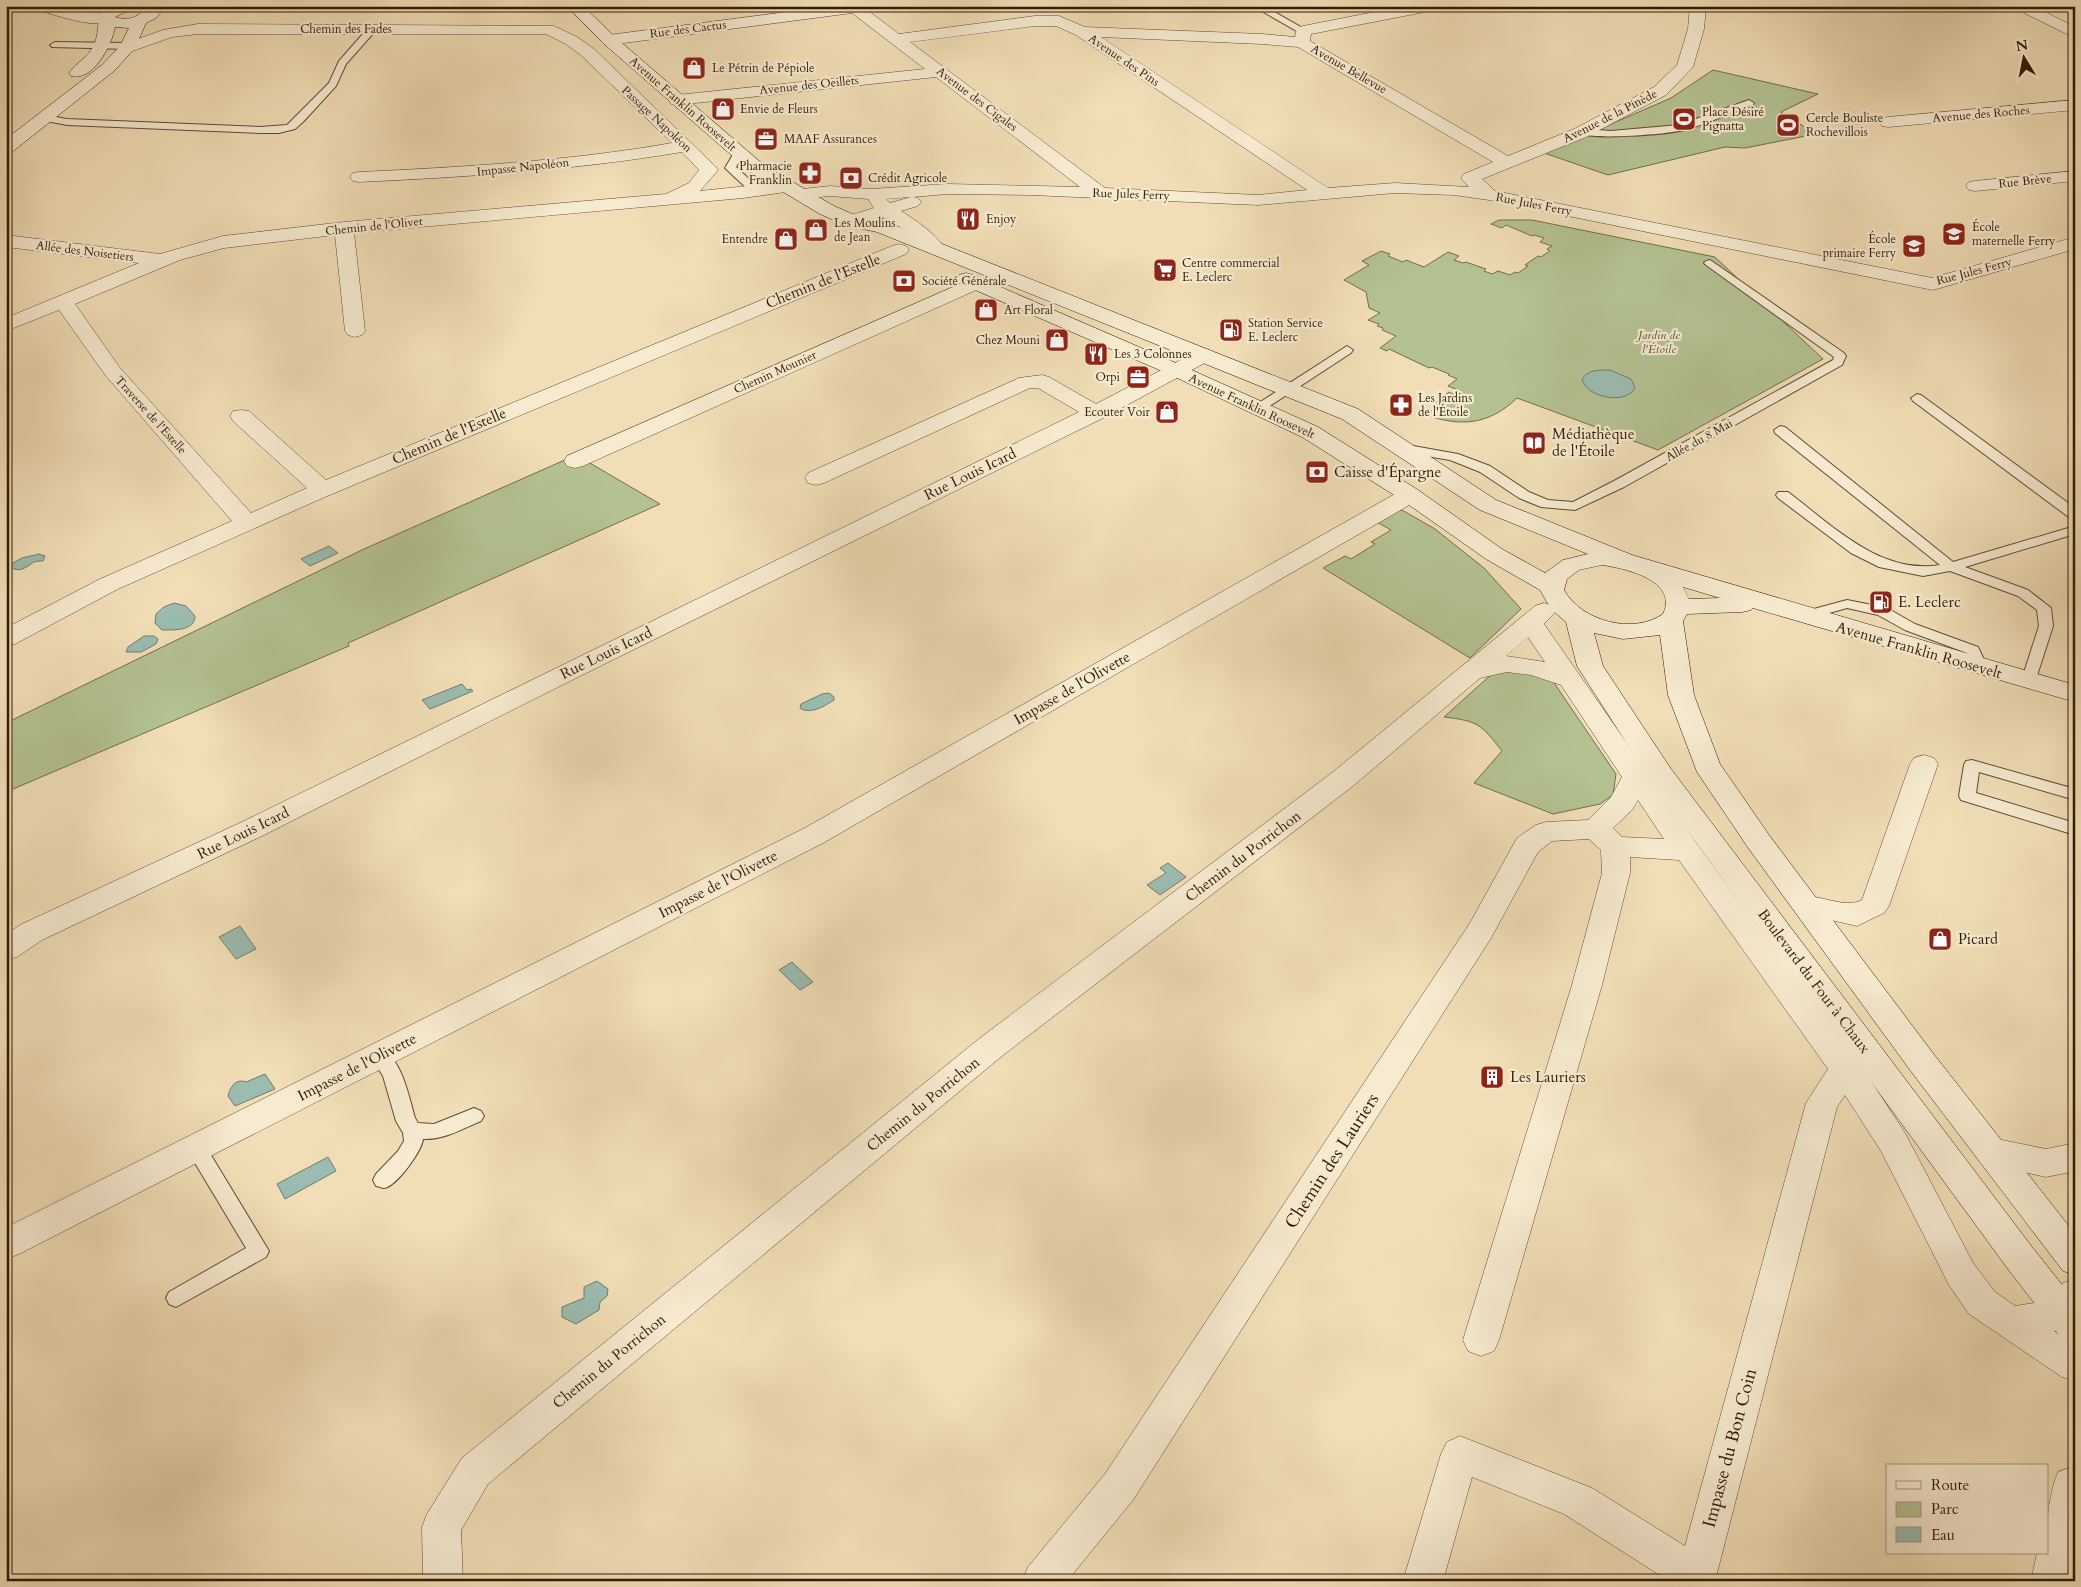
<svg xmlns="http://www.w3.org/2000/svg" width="2081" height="1587" viewBox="0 0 2081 1587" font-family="Cardo,serif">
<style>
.green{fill:#b4c292;stroke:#726e4c}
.water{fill:#9bbcb1;stroke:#717c6d}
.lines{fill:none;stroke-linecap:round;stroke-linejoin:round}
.lane-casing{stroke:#614c33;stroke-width:2}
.street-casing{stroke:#614c33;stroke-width:1}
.secondary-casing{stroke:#311b07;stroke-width:1}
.lane{fill:#f6ead0;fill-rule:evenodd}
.street{fill:#f6ead0;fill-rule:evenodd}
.secondary{fill:#f6ead0;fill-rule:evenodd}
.labels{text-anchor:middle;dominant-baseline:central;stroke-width:4.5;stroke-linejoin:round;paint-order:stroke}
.far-street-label{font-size:12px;fill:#311b07;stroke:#f6ead0}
.far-poi-label{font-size:12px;fill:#311b07;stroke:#f6ead0;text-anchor:start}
.far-park-label{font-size:12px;font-style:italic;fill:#584d31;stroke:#f6ead0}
.street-label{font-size:15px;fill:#311b07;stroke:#f6ead0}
.poi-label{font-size:15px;fill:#311b07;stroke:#f6ead0;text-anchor:start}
.near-street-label{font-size:18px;fill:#311b07;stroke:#f6ead0}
</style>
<rect width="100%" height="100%" fill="#f1deb6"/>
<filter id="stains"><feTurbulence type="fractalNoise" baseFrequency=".004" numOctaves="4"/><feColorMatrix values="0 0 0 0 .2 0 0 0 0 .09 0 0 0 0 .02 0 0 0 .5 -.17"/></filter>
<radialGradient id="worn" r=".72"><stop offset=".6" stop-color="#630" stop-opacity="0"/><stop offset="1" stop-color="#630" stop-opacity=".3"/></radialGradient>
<g class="green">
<polygon points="1713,70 1818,94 1781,112 1816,134 1745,148 1725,147 1608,175 1544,153 1671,98"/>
<path d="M1499 220H1532L1715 257 1823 359 1658 450 1517 398C1489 425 1461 427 1426 415L1437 406 1434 404 1449 392 1453 394 1458 390 1448 386 1457 379 1448 375 1449 374 1432 367 1429 368 1389 349 1387 351 1380 348 1396 336 1382 330 1383 328 1377 326 1379 324 1368 320 1380 313 1369 308 1366 292 1344 280 1369 265 1362 261 1381 251 1390 254 1388 256 1403 262 1406 260 1424 267 1448 252 1459 256 1454 260 1463 263 1466 262 1486 269 1484 271 1492 274 1498 271 1510 275 1515 272 1518 273 1528 266 1525 265 1538 256 1541 257 1550 251 1547 249 1552 246 1540 242 1544 238 1534 235 1532 236 1506 225 1502 228 1491 224Z"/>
<polygon points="576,455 660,504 348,643 349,646 6,792 6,723 364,549"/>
<polygon points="1402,510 1435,529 1484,568 1521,609 1470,658 1323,568 1345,556 1351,559 1375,544 1371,542 1391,530 1375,521 1389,513"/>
<path d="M1517 667 1548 674 1616 774 1613 795 1600 804 1553 814 1474 783 1502 751C1481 724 1478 721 1444 717L1493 673Z"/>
</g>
<g class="water">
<path d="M1610 370 1631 379 1635 388C1626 405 1588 398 1582 380 1587 369 1600 370 1610 370Z"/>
<polygon points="329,546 338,553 310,566 301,559"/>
<path d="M39 554 45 556 43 561C40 561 34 561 31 564 25 568 20 572 12 568L13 563 22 558Z"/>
<path d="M174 603 186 606 195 616C195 631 174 630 162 630L155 623 156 614 164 607Z"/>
<polygon points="144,636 154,636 158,639 156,644 141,652 126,652 128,647"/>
<polygon points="462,684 467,690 471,689 473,691 430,709 422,700"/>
<path d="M829 693 834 697V700C825 706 810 715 800 708L801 704 822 694Z"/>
<polygon points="1168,863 1186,877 1160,895 1147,885 1166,873 1160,868"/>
<polygon points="240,926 256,949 236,959 219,937"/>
<polygon points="792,962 813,982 800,990 779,970"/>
<path d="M265 1074 275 1089 235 1106 228 1096C230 1087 236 1078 246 1082Z"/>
<polygon points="328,1157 336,1171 285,1199 277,1184"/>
<polygon points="597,1281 608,1289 607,1296 600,1302 599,1310 576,1324 562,1317 562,1307 584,1298 584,1287"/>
</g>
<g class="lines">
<g class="lane-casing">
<g id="lane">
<polygon points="1253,6 1264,6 1308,31 1303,34 1300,33"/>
<polygon points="372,26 377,29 346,64 336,86 303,122 295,129 279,133 260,133 67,125 41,120 40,118 45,115 67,119 260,127 287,125 329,83 339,61 369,27"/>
<polygon points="55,42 128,43 133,46 128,49 52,47 50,45"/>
<path d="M1749 100 1754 103 1753 105C1730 113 1707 124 1684 130 1669 134 1587 141 1578 132L1583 129 1611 131 1679 125Z"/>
<polygon points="739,150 744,153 736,167 761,190 762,192 761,194 753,194 725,168 735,151"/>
<polygon points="1710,260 1844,353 1846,356 1842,365 1624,487 1575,510 1541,507 1519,498 1480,472 1450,460 1402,452 1395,448 1402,444 1458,454 1490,466 1529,492 1548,500 1573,502 1614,481 1833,360 1834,357 1706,265 1704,263 1706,261"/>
<polygon points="1347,346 1353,350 1351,353 1262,411 1257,412 1251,408"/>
<polygon points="1917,394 1921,395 2075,508 2075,519 2070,518 1913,401 1911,398"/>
<path d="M1780 426 1785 427 1953 562 2075 526V534L1965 567 2028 590 2051 608 2053 626 2034 685H2024L2021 682 2039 626 2037 610 2018 596 1950 571 1923 576 1879 567 1851 553 1778 498 1776 495 1778 492H1788C1832 525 1880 575 1940 565L1775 433 1774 430Z"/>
<polygon points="1847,600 1887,608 1915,624 1978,647 1988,668 1985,671 1975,671 1967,653 1905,630 1878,615 1847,608 1804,620 1799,619 1797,616 1799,613"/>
<polygon points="1972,760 2075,789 2075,800 1979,772 1976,793 2075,823 2075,835 1961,800 1959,796 1964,765 1966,761"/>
<path d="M379 1049C402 1056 409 1098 415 1118L418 1123 434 1124 474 1108 481 1111 484 1116 481 1121C462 1129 444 1140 423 1139 422 1151 396 1187 384 1188 382 1188 378 1186 376 1186L373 1180 376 1174 398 1151 404 1141 403 1133 396 1121 383 1076 370 1056 372 1051Z"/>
<polygon points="196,1140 203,1142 269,1251 266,1257 176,1307 169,1304 166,1298 169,1292 246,1248 186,1148 189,1142"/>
</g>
</g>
<g class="street-casing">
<g id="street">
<path d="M33 6C57 6 88 10 111 16L114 19 111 22C90 28 56 15 35 9Z"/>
<path d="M833 6H862L899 34 1035 16H1059L1085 27 1262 34 1295 37 1297 28 1303 26 1405 6H1437L1435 9 1430 11 1311 34 1310 41 1508 156 1574 129 1654 87 1677 65 1688 29 1690 6H1706L1704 29 1693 67 1666 95 1586 137 1482 179 1495 191 1932 278 2075 237V249L1933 290 1489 200 1454 195 1395 193 1258 205 1031 195 947 194 913 197 918 198 921 202 918 206 901 211C917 221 933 232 944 247L941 251 934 253 927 251 906 231 884 217 852 227 845 225 843 221 845 217 874 208 868 199 830 196 800 199 794 198 791 194 794 190 830 186 871 189 947 184 1080 187 936 77 677 105 671 104 669 100 671 96 677 95 925 69 852 13 609 45 603 43 601 40 603 37 609 35ZM1035 26H1056L1076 35 1307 190 1258 195 1105 188 910 42ZM1101 37 1262 44 1298 47 1493 162 1464 174 1461 178 1469 187 1395 183 1328 188ZM911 197 890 203 886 199Z"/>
<polygon points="2014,6 2033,6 2075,27 2075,38 2016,9"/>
<path d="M198 24 554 26 577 37 594 49 715 166 718 170 700 191 786 182 792 183 795 187 792 191 786 192 743 198 354 233 365 331 362 335 355 337 348 335 345 331 335 235 224 248 180 260 75 304 120 368 251 513 307 488 233 421 230 416 233 411 241 410 249 411 326 480 892 246 899 244 906 246 909 250 906 254 325 497 118 589 15 644 6 646V628L100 579 232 521 106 376 59 310 6 331V318L139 263 6 247V235L160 254 223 236 344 222 666 194 689 183 699 170 682 152C575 170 467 177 359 182L353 181 350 177 353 173 359 172C464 167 569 161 672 143L582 56 566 44 546 34H198L172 37 127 53 121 51 119 48 121 45 163 30Z"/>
<polygon points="2075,100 2075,110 1888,127 1882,126 1879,122 1882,118 1888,117"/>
<polygon points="2075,171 2075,181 1975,191 1969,190 1966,186 1969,182 1975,181"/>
<polygon points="976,277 983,279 986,283 983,287 583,466 575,468 567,466 564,461 567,456"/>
<polygon points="1205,349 1212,351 1215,355 1212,359 1103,418 562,685 262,836 42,940 17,957 6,960 6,934 22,924 242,822 1079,412 1038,388 1030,388 824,483 816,485 808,483 805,478 808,473 1019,378 1042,375 1049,377 1096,404 1198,351"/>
<polygon points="1410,488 1418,490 1421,495 1418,500 823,843 21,1253 9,1258 6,1257 6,1225 9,1226 803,829 1402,490"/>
<path d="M1544 603 1553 606 1556 611 1544 624 1697 844 1857 1060 1905 1133 1973 1263 1995 1292 2015 1306 2054 1300 2063 1283 2075 1279V1326L2054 1331 2075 1345V1381L2062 1377 1969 1314 1949 1285 1881 1151 1845 1095 1837 1107 1715 1581H1669L1564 1514 1472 1477 1443 1581H1403L1441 1454 1447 1442 1460 1436 1592 1488 1685 1546 1806 1103 1828 1069 1679 860 1630 857V873L1602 985 1499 1340 1494 1351 1481 1356 1468 1351 1463 1340 1572 985 1602 873 1601 850 1589 839 1552 841 1538 852 1491 938 1133 1500 1067 1581H1022L1028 1567 1105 1474 1470 923 1517 838 1536 825 1546 822 1588 820 1611 797 1622 777 1561 685 1531 675 1507 672 1480 678 1353 786 1002 1056 488 1484 461 1530 463 1581H423L422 1527 427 1514 462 1458 980 1038 1333 772 1535 606ZM1528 637 1545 662 1506 656ZM1638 800 1664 839 1622 837 1613 828 1632 810Z"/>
<path d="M1924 755 1934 758 1938 764 1889 906 1884 913 1857 926 1796 912 1791 905 1796 898C1817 891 1842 910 1862 900L1910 764 1914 758Z"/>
<polygon points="1992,1138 2046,1149 2075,1143 2075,1171 2046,1177 1980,1162 1975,1152 1980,1142"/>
<path d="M2072 1467H2075V1562L2071 1581H2031L2037 1553H2047C2047 1525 2047 1499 2058 1472Z"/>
</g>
</g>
<g class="secondary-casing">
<g id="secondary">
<path d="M113 6H145L143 9 125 12 115 17C131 22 138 16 149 6H166L156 18 146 23 135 48 114 71 12 152 6 153V139L102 65 120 46 129 28 115 27C112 45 93 82 71 76L69 73C76 63 87 58 93 47 99 37 98 18 100 14 103 10 109 8 113 6Z"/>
<path d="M567 6H583L615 37 765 166 834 206 857 216 889 223 1358 409 1496 500 1632 555 2075 685V702L1753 608 1751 610 1742 612 1687 614 1683 621 1694 695 1720 764 1769 835 1932 1052 2075 1234V1275L2063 1271 1910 1070 1749 849 1697 772 1668 695 1660 635 1623 639 1594 633 1603 666 1671 769 2032 1247 2075 1301V1344L2062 1339 2008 1269 1651 781 1577 666 1566 622 1551 609 1540 590 1486 559 1402 500 1302 437 1171 375 959 283 956 279 959 275 966 273 973 275 1185 367 1318 427 1418 490 1502 549 1545 573 1563 560 1588 554 1480 510 1342 419 877 232 845 225 820 214 753 174 603 43ZM1602 565C1624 568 1679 580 1663 614 1633 635 1581 621 1564 590L1567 579 1579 570ZM1683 587 1720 598 1689 599Z"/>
</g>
</g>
<use href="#lane" class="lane"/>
<use href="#street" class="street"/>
<use href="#secondary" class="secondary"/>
</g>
<defs>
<g id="shop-square" transform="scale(1.25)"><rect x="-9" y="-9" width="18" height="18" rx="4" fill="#8f2418" stroke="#f6ead0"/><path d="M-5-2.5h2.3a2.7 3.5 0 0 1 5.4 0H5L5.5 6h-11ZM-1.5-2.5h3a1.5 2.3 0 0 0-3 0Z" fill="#fff"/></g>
<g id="stadium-square" transform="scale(1.25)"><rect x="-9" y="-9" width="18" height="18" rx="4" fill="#8f2418" stroke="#f6ead0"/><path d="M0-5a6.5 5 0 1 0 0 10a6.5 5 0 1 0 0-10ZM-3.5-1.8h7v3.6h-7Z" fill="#fff"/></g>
<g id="office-square" transform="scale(1.25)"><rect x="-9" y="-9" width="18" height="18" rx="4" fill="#8f2418" stroke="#f6ead0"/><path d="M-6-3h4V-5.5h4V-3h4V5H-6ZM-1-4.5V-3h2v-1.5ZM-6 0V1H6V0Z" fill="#fff"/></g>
<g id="pharmacy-square" transform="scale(1.25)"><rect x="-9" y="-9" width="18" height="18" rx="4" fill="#8f2418" stroke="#f6ead0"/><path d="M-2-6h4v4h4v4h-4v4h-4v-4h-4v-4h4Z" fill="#fff"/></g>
<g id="bank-square" transform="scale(1.25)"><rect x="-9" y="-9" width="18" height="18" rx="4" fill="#8f2418" stroke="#f6ead0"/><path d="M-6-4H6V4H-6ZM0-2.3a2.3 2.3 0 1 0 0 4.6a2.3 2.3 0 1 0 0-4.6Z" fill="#fff"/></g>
<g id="restaurant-square" transform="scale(1.25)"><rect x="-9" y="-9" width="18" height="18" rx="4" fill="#8f2418" stroke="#f6ead0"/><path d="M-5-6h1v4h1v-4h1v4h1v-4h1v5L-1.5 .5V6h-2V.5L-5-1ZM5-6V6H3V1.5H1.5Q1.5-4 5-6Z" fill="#fff"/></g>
<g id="school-square" transform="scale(1.25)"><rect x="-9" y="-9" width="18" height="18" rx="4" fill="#8f2418" stroke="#f6ead0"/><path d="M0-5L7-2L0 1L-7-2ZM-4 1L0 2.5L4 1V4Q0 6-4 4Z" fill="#fff"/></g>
<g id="supermarket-square" transform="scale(1.25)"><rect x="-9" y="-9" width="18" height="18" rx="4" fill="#8f2418" stroke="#f6ead0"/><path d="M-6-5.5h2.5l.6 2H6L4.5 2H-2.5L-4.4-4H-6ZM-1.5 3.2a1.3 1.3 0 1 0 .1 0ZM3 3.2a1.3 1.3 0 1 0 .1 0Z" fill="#fff"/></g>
<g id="fuel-square" transform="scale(1.25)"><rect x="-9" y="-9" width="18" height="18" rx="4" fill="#8f2418" stroke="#f6ead0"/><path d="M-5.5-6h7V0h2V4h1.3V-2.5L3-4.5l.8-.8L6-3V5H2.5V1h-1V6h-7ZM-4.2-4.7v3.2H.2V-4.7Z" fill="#fff"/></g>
<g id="library-square" transform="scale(1.25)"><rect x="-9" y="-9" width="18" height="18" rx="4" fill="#8f2418" stroke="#f6ead0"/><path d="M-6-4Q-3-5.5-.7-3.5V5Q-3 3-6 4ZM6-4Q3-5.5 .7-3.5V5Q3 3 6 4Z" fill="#fff"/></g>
<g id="building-square" transform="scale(1.25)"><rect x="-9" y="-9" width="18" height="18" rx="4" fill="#8f2418" stroke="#f6ead0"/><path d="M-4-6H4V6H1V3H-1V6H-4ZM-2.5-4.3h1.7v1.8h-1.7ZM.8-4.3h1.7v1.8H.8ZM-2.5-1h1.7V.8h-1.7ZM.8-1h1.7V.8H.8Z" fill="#fff"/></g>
</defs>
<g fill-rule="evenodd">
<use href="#shop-square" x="694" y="68"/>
<use href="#shop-square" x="723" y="109"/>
<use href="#stadium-square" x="1684" y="119"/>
<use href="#stadium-square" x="1788" y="125"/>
<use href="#office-square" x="766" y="139"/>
<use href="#pharmacy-square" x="810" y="173"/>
<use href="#bank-square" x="851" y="178"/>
<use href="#restaurant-square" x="968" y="219"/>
<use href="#shop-square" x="816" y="230"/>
<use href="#school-square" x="1954" y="234"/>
<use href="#shop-square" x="786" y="239"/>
<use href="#school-square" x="1914" y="246"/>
<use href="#supermarket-square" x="1165" y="270"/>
<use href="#bank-square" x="904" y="281"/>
<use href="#shop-square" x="986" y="310"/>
<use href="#fuel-square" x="1231" y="330"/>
<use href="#shop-square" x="1057" y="340"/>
<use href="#restaurant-square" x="1096" y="354"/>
<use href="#office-square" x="1138" y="377"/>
<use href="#pharmacy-square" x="1401" y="405"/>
<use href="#shop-square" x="1167" y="412"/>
<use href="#library-square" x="1534" y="443"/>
<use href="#bank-square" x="1317" y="472"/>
<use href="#fuel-square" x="1881" y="602"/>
<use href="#shop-square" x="1940" y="939"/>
<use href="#building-square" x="1492" y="1077"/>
</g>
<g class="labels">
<g class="far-street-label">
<text x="346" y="29">Chemin des Fades</text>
<text transform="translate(688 29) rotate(-7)">Rue des Cactus</text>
<text transform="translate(1124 60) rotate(34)">Avenue des Pins</text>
<text transform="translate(1349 69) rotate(30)">Avenue Bellevue</text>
<text transform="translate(809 85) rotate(-6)">Avenue des Oeillets</text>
<text transform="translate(977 99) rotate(37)">Avenue des Cigales</text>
<text transform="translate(683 104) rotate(41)">Avenue Franklin Roosevelt</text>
<text transform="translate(1981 114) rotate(-5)">Avenue des Roches</text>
<text transform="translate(1610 116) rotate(-27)">Avenue de la Pinède</text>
<text transform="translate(657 119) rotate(43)">Passage Napoléon</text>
<text transform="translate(523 167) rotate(-6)">Impasse Napoléon</text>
<text transform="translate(2025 181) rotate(-6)">Rue Brève</text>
<text transform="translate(1131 194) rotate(2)">Rue Jules Ferry</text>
<text transform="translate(1534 204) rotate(11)">Rue Jules Ferry</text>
<text transform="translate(374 226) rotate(-6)">Chemin de l'Olivet</text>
<text transform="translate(85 251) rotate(7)">Allée des Noisetiers</text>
<text transform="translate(1974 271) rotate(-15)">Rue Jules Ferry</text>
<text transform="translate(775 372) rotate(-24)">Chemin Mounier</text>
<text transform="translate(1252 406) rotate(25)">Avenue Franklin Roosevelt</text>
<text transform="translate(151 415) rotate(48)">Traverse de l'Estelle</text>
<text transform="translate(1699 440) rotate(-29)">Allée du 8 Mai</text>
</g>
<g class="far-poi-label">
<text x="712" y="68">Le Pétrin de Pépiole</text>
<text x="740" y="109">Envie de Fleurs</text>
<text x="1702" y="112">Place Désiré<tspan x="1702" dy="14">Pignatta</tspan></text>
<text x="1806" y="118">Cercle Bouliste<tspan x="1806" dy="14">Rochevillois</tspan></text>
<text x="784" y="139">MAAF Assurances</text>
<text x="792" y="166" text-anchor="end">Pharmacie<tspan x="792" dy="14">Franklin</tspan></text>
<text x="868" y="178">Crédit Agricole</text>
<text x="986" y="219">Enjoy</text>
<text x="834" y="223">Les Moulins<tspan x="834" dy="14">de Jean</tspan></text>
<text x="1972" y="227">École<tspan x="1972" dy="14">maternelle Ferry</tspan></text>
<text x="768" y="239" text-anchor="end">Entendre</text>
<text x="1896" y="239" text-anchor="end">École<tspan x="1896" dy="14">primaire Ferry</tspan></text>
<text x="1182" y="263">Centre commercial<tspan x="1182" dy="14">E. Leclerc</tspan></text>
<text x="922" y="281">Société Générale</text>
<text x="1004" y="310">Art Floral</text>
<text x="1248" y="323">Station Service<tspan x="1248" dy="14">E. Leclerc</tspan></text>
<text x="1040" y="340" text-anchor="end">Chez Mouni</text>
<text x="1114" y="354">Les 3 Colonnes</text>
<text x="1120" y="377" text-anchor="end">Orpi</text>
<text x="1418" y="398">Les Jardins<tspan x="1418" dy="14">de l'Étoile</tspan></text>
<text x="1150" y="412" text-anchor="end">Ecouter Voir</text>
</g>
<g class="far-park-label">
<text x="1659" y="335">Jardin de<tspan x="1659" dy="14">l'Étoile</tspan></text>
</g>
<g class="street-label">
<text transform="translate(823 281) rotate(-22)">Chemin de l'Estelle</text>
<text transform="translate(449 436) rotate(-23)">Chemin de l'Estelle</text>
<text transform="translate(970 474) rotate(-26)">Rue Louis Icard</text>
<text transform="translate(1919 650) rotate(16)">Avenue Franklin Roosevelt</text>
<text transform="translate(606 653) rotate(-26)">Rue Louis Icard</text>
<text transform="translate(1072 688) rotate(-30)">Impasse de l'Olivette</text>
<text transform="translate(243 833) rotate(-26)">Rue Louis Icard</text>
<text transform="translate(1243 856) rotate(-37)">Chemin du Porrichon</text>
<text transform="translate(718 884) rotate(-27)">Impasse de l'Olivette</text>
<text transform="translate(1814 981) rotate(53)">Boulevard du Four à Chaux</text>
<text transform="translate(357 1067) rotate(-27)">Impasse de l'Olivette</text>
<text transform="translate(923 1104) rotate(-39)">Chemin du Porrichon</text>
<text transform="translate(609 1361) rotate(-39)">Chemin du Porrichon</text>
</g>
<g class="poi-label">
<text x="1552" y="434">Médiathèque<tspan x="1552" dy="17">de l'Étoile</tspan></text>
<text x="1334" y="472">Caisse d'Épargne</text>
<text x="1898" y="602">E. Leclerc</text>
<text x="1958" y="939">Picard</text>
<text x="1510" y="1077">Les Lauriers</text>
</g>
<g class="near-street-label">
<text transform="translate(1332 1161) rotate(-57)">Chemin des Lauriers</text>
<text transform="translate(1730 1448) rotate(-75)">Impasse du Bon Coin</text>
</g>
</g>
<rect width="2081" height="1587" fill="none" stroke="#f1deb6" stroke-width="25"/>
<rect x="8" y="8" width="2066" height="1572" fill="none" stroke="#311b07" stroke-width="2.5"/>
<rect x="12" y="12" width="2056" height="1562" fill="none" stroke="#311b07"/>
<rect x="1886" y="1464" width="162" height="90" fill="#f6ead0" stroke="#a79780"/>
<rect x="1896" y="1481" width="25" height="8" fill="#f6ead0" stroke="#a79780"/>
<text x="1931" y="1490" font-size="15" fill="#311b07">Route</text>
<rect x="1896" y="1502" width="25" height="15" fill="#b4c292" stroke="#a79780"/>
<text x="1931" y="1514" font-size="15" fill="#311b07">Parc</text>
<rect x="1896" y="1527" width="25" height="15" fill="#9bbcb1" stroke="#a79780"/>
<text x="1931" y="1540" font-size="15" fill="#311b07">Eau</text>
<g transform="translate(2024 58) rotate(350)" stroke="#f6ead0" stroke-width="4" paint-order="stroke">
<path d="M0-4L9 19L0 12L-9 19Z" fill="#311b07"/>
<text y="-8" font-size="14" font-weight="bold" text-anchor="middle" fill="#311b07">N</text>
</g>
<rect width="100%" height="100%" filter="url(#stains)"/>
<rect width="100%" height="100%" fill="url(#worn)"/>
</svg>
